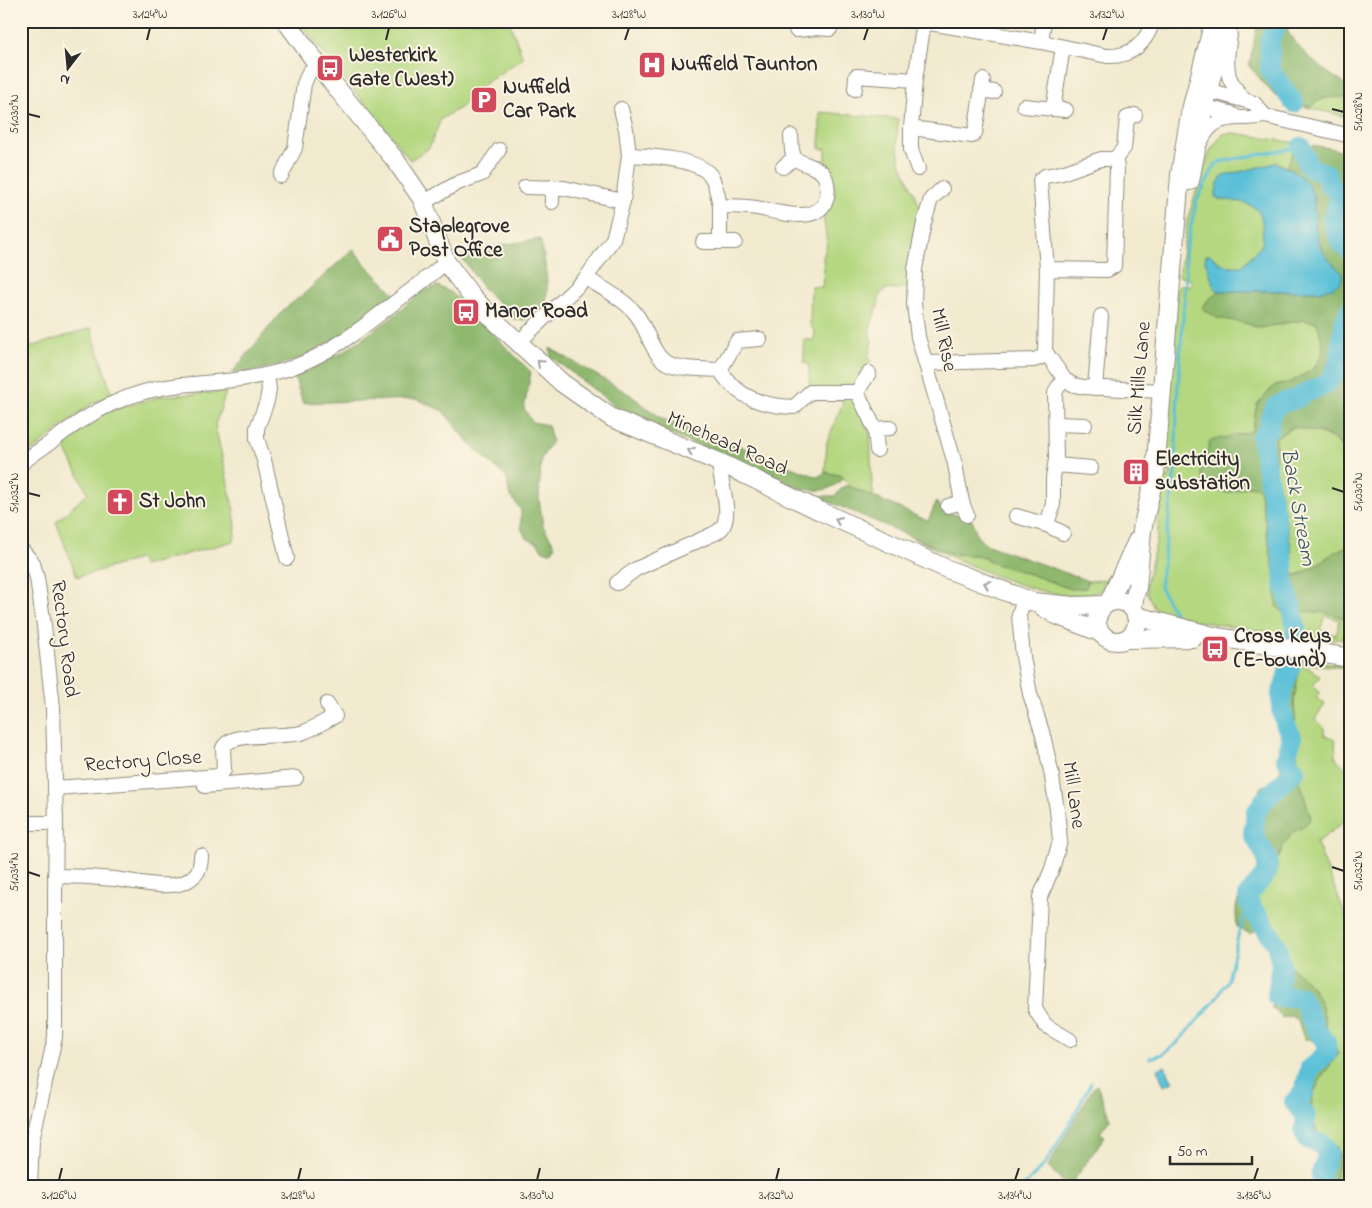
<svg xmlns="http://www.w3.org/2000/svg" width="1372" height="1208" viewBox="0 0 1372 1208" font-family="'Indie Flower',sans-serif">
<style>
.green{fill:#b4d780;stroke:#708156;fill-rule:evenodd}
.forest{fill:#8fb86e;stroke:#5d724c}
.water{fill:#5ac0d8;stroke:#427682}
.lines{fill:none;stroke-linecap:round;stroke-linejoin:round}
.stream{stroke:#5ac0d8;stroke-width:3}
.river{stroke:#5ac0d8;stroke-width:20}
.minor-casing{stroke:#8e8a7d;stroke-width:16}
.major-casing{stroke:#8e8a7d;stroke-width:20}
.minor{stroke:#fff;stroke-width:14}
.major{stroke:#fff;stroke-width:18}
.oneway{stroke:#a0a0a0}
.ticks{fill:none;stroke:#2b2b2b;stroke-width:2}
.labels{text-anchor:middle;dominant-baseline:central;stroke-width:4;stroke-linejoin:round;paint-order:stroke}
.poi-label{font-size:21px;font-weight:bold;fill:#2b2b2b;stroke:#fcf5e5;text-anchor:start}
.street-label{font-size:21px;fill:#2b2b2b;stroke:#fcf5e5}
.water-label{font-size:22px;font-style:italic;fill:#39585f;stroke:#fcf5e5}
.neatline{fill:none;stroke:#2b2b2b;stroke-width:2}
.ticks-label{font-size:12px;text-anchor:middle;fill:#2b2b2b}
</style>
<rect width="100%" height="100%" fill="#fcf5e5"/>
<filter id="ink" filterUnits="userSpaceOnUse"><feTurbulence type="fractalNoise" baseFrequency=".02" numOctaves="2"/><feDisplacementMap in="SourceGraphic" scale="10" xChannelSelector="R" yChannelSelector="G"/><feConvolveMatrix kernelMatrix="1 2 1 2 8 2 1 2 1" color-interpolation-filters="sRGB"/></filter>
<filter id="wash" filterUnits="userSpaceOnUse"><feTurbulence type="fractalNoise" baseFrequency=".0096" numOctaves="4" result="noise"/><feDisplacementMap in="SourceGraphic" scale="20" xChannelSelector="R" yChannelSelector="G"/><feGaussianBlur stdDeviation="1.12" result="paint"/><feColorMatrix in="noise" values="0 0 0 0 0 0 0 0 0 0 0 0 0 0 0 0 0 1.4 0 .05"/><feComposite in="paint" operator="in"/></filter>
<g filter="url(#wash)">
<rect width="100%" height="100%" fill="#f2eacf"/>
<g class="green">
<polygon points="298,21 509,21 523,58 484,84 461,107 441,119 429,148 410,160"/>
<polygon points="1351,96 1351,118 1302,106 1311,106 1324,98"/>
<path d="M820 112 898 119 897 143 900 161 920 207 911 287 885 290 881 293C879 298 878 304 877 309 873 321 866 329 872 341L868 359 871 361 862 379 852 388V400L856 403 870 433 872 485 874 498 849 486 842 476 825 472 827 442 844 400 810 399 809 365 804 362V340H814L815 332 810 324 811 287H822L824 269 823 258 827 243 823 215C841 192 837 186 821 164L826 160V149H820Z"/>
<path d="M1234 133 1296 143 1287 167 1276 163 1223 176 1218 199C1232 200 1255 201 1262 216 1265 224 1263 237 1262 245L1242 266C1228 267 1221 266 1211 255L1205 260 1215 289 1220 291 1207 301 1245 323 1260 328 1303 320 1318 322 1324 350 1314 369 1291 382 1275 385 1257 404 1252 431 1201 472 1206 487 1228 493 1249 486 1259 488 1274 571 1277 607 1283 613C1306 611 1330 609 1351 622V639L1343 637 1342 639 1335 638 1334 640 1304 638 1164 616 1154 608 1147 593 1146 585 1157 539 1162 478H1169L1170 471H1164L1177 289 1180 285 1190 286 1192 280 1179 276 1187 222 1194 198 1211 149 1223 134ZM1325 616 1340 620 1336 635 1320 630Z"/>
<polygon points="91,328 112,395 91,404 21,459 21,350"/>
<polygon points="226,392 215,425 234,511 236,527 234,541 143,566 139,559 77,577 56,522 88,493 60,439 104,413 161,396"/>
<path d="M1293 427C1324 433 1327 433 1351 454V544C1344 548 1336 551 1329 556 1317 564 1308 572 1293 576L1291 547 1275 465 1276 437Z"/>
<path d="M898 530 952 554 974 555 987 559 993 563 1030 574 1071 589 1086 588 1088 581 1104 580 1109 575C1107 581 1105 588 1099 591 1093 594 1087 594 1081 595 1055 597 1033 589 1010 581 971 567 934 549 898 530Z"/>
<path d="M1301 658 1351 667V672L1346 668 1301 663 1320 676 1313 686 1320 692 1316 698 1325 704 1315 719 1324 727V734L1335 740 1336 758 1351 774V816L1319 841H1316L1351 929V1187H1334L1335 1173 1340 1156 1337 1147C1334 1146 1329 1145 1326 1143 1314 1135 1310 1112 1312 1099 1314 1087 1330 1064 1338 1055 1336 1044 1330 1036 1326 1026 1324 1020 1324 1013 1322 1007 1317 991 1304 976 1291 968L1283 938 1257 902 1256 894 1268 882 1284 844 1293 832 1303 827 1311 818 1298 775 1294 699Z"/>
</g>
<g class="forest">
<path d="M1258 21H1291L1287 31C1303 56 1326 72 1351 88L1350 97 1324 98 1311 106H1302L1275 96 1249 66Z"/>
<path d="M1296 143 1330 148 1351 154V454L1332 437 1322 433 1293 427 1276 437 1275 465 1291 547 1293 576C1308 573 1317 564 1329 556 1336 551 1344 548 1351 544V622C1330 609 1306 611 1283 613L1277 607 1274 571 1259 488 1249 486 1228 493 1205 487 1201 472 1210 441 1252 431 1257 404 1276 385 1291 382 1314 369 1324 350 1317 322 1303 320 1260 328 1245 323 1217 318 1202 308 1207 301 1220 291H1319L1343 274 1324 255 1316 234 1314 211 1315 199 1303 178 1287 167Z"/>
<path d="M540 239C545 259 549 284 546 305L524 320 514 319 483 288 461 257 502 245Z"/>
<polygon points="353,249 367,266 395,294 362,324 298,360 243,374 232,373 283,310 305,293"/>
<polygon points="438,286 452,293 531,372 524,408 532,422 548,425 552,441 541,459 539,498 543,526 555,546 551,552 543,551 537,543 526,538 521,528 521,510 509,494 507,478 472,446 443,411 417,399 303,403 294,376 340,354 389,320 421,292"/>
<path d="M550 348 629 394 662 419 735 444 774 461 818 477 825 472 842 476 844 478C828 492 823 491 802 489L648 425 621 410 551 357Z"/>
<polygon points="844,486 849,486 928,521 936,502 942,510 973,521 977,536 985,544 1088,581 1086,588 1071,589 1030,574 993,563 987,559 974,555 952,554 816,496 835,496"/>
<path d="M1281 662H1300L1294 699 1298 775 1311 818 1303 827 1293 832 1284 844 1277 861V869L1268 882 1256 894 1257 902 1283 938 1291 968C1304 976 1317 991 1322 1007 1324 1013 1324 1020 1326 1026 1330 1036 1336 1044 1338 1055 1330 1064 1314 1087 1312 1099 1310 1112 1314 1135 1326 1143 1329 1145 1334 1145 1337 1147 1342 1160 1335 1172 1334 1187H1317L1318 1167 1323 1159C1299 1142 1304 1140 1297 1114L1292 1111 1289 1096 1297 1085 1307 1067 1320 1056 1321 1047 1310 1039H1304L1298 1021 1291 1016 1282 1018 1272 1008 1270 994 1273 959 1258 929 1250 934 1237 927C1236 915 1234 903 1242 893 1247 886 1254 881 1257 871 1261 853 1251 848 1251 834 1251 818 1257 803 1260 788L1279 778 1281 765 1280 746 1285 734C1278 710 1273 687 1281 662Z"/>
<polygon points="1097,1085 1110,1119 1100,1133 1105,1136 1072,1183 1062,1181 1048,1166 1093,1088"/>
</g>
<g class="water">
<path d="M1276 163C1300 172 1316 184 1314 211L1318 214 1315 218C1317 248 1322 254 1343 274L1341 282 1332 288 1319 291H1220L1215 289 1205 260 1206 255H1211C1221 266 1228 267 1242 266L1262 245C1264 220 1264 204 1234 201 1228 200 1220 200 1215 197L1218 183 1223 176Z"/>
<polygon points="1165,1066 1173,1082 1164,1086 1157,1069"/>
</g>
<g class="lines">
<g class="stream">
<polyline points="1177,618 1160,587 1175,471 1178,386 1186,277 1185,253 1197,199 1216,164 1223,161 1301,147"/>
<polyline points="1150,1058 1163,1054 1176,1044 1213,1003 1228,980 1239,932 1249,903"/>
<polyline points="1023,1187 1045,1164 1069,1125 1091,1083"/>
</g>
<g class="river">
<polyline points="1279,21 1270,39 1270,70 1294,103"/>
<polyline points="1301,147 1309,167 1327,174 1329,185 1341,196 1332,220 1341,243 1351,251"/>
<path d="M1322 1187 1321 1174 1328 1153 1324 1145 1309 1140 1304 1132 1306 1116 1294 1102 1303 1094 1310 1068 1327 1053 1326 1042 1315 1028 1301 997H1277L1281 963 1276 944 1249 903 1248 895 1267 873 1268 859 1253 834 1256 813 1264 800 1295 771 1286 758 1292 738 1285 723 1281 709V695L1292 662 1296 628 1292 607 1284 585 1283 561 1261 437 1269 429C1269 418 1271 408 1282 403 1285 401 1290 402 1293 400 1299 398 1304 393 1310 391 1318 387 1324 387 1330 380 1347 360 1336 329 1351 309"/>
</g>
</g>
</g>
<g filter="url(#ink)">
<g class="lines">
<g class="minor-casing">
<g id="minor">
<polyline points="924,21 915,80 911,128 972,136 975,133 983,80"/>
<polyline points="1158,21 1166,22"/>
<path d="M924 22 1041 42 1107 56C1131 57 1146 44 1153 21"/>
<polyline points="796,30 817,28 830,29"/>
<path d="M1230 35C1228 48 1225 66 1230 79 1233 86 1239 93 1244 100"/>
<polyline points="1041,42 1044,21"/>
<polyline points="1200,88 1254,103 1265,116"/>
<polyline points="855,89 856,76 915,80"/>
<polyline points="981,90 994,92"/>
<polyline points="1194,104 1230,113 1238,118"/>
<polyline points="1024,106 1053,109 1063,47"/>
<polyline points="1053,109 1066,110"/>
<polyline points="911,128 911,150 918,169"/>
<polyline points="791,136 792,150 794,158"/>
<path d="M1200 143C1216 109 1235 122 1265 116L1351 136"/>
<path d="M629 155C650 156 698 158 711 176 716 184 718 196 720 206 734 206 748 206 762 209 781 213 820 225 827 197 828 190 828 182 824 175 818 166 803 165 794 158L783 167"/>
<polyline points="1114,160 1124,148 1127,118 1135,115"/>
<polyline points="281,176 295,148 304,84 309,72 318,65"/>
<polyline points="525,187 564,188 623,201"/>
<polyline points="552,187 552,202"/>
<polyline points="942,189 931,199 924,223 915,269 914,304 918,337 955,464 962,502 967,515"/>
<polyline points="424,202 458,183 482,174 499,150"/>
<polyline points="703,242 735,242"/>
<polyline points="720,242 720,206"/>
<polyline points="1047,269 1107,270 1114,266 1117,168 1116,162 1112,159 1101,159 1062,173 1045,176 1040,180 1047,269 1045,351 1065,380 1074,385 1084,387 1162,391"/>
<path d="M586 278C602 288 624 299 636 314 647 328 652 355 667 363 680 370 705 369 720 370 737 398 763 406 794 407L810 392H857L875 429 877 450"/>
<polyline points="518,343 586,278 613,239 623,201 629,155 626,129 621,109"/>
<polyline points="925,361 930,363 1034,360 1047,355"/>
<polyline points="720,370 737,341 760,339"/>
<polyline points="267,375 269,389 267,401 257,428 257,439 264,460 287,558"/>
<polyline points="1095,388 1101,316"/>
<polyline points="857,392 869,373"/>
<polyline points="1056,424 1085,425"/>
<polyline points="875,429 890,428"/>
<path d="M21 464C30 456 41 449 51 442 91 411 130 390 181 385 219 381 257 380 293 367 328 354 357 332 386 309 406 294 427 279 446 262"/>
<polyline points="1056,465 1091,468"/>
<polyline points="948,506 962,502"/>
<polyline points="1016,516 1047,525 1053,504 1053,478 1056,459 1055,393 1058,387 1065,380"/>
<polyline points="1047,525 1063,533"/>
<polyline points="21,549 33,563 37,578 44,626 53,708 56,823 55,893 55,1037 32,1141 30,1187"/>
<path d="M617 583 636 569 713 534C716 533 720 530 722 528 733 513 719 479 719 462"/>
<polyline points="1024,599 1019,615 1023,657 1030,694 1043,735 1051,771 1057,810 1060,841 1052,869 1040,897 1035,1009 1045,1025 1070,1040"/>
<polyline points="205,786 296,778"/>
<path d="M55 788 219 776 224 770 223 748C231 730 286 739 304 732 315 728 325 721 335 716L327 704"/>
<polyline points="21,823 56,823"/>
<path d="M55 876C75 876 94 877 114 879 134 881 169 891 187 881 198 875 201 868 201 856"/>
</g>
</g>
<g class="major-casing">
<g id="major">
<polyline points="286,21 318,65 396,161 422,199 446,262 470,294 493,319 562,383 612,418 719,462 820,511 947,569 1033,602 1073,606 1104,605"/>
<polyline points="1190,181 1204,106 1215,63 1230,21"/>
<circle cx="1117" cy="621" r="20"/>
<polyline points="1109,602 1137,541"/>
<polyline points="1043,607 1056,615 1099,632"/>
<polyline points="1132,607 1137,588 1142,530 1155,473 1180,175 1190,114 1214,21"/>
<polyline points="1136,616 1217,637 1351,658"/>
<polyline points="1126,639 1193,638"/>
</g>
</g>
<use href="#minor" class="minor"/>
<use href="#major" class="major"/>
</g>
<defs><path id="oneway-chevron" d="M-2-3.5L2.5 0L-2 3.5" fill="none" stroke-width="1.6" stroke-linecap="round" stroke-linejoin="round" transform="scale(1.25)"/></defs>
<g class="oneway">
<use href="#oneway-chevron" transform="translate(540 363) rotate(-138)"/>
<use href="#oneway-chevron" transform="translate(691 451) rotate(-159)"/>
<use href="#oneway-chevron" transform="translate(838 520) rotate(-156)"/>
<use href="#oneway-chevron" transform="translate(987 584) rotate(-158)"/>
</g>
</g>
<path class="ticks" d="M147 40 150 28M386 40 389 28M625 40 629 28M864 40 868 28M1103 40 1107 28M1332 109 1344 112M28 114 40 117M1332 488 1344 492M28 493 40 496M1332 867 1344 871M28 872 40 876M59 1180 62 1168M298 1180 301 1168M537 1180 540 1168M776 1180 779 1168M1015 1180 1019 1168M1254 1180 1258 1168"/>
<defs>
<g id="hospital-square" transform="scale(1.4375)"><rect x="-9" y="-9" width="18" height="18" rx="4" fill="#d1495b" stroke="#fcf5e5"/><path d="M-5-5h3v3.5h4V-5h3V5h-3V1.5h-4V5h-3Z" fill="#fff"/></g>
<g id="bus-square" transform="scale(1.4375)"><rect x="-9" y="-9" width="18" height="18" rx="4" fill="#d1495b" stroke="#fcf5e5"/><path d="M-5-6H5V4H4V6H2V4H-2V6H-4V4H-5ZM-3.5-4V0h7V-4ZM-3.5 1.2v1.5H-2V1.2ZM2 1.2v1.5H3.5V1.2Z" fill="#fff"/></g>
<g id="parking-square" transform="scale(1.4375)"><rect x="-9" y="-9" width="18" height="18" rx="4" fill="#d1495b" stroke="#fcf5e5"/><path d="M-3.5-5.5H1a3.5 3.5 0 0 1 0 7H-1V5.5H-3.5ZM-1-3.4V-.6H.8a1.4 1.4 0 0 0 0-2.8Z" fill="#fff"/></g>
<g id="civic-square" transform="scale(1.4375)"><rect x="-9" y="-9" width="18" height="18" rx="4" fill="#d1495b" stroke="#fcf5e5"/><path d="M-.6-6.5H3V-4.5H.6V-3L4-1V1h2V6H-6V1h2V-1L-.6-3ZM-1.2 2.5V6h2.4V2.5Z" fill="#fff"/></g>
<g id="building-square" transform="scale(1.4375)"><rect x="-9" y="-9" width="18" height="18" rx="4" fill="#d1495b" stroke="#fcf5e5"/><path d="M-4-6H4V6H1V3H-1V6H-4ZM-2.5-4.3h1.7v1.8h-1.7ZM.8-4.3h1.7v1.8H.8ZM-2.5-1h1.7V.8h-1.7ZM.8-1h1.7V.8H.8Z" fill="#fff"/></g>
<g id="church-square" transform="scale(1.4375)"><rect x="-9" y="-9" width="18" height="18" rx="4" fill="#d1495b" stroke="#fcf5e5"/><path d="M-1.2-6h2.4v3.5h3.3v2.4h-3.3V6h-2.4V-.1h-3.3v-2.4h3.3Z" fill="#fff"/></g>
</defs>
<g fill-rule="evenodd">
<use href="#hospital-square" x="652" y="65"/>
<use href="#bus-square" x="330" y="68"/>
<use href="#parking-square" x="484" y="100"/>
<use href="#civic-square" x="390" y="239"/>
<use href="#bus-square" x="466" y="312"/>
<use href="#building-square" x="1136" y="472"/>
<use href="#church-square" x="120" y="502"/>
<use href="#bus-square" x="1215" y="649"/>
</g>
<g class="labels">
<g class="poi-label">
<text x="349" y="56">Westerkirk<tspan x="349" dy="24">Gate (West)</tspan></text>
<text x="671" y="65">Nuffield Taunton</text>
<text x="503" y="88">Nuffield<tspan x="503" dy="24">Car Park</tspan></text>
<text x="409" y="227">Staplegrove<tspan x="409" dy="24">Post Office</tspan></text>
<text x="485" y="312">Manor Road</text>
<text x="1155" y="460">Electricity<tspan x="1155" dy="24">substation</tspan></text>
<text x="139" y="502">St John</text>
<text x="1234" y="637">Cross Keys<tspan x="1234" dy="24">(E-bound)</tspan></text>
</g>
<g class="street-label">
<text transform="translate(943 340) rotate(78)">Mill Rise</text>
<text transform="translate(1140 378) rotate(-85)">Silk Mills Lane</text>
<text transform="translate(727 444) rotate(24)">Minehead Road</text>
<text transform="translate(64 639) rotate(83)">Rectory Road</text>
<text transform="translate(143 762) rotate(-4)">Rectory Close</text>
<text transform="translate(1073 795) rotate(82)">Mill Lane</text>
</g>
<g class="water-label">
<text transform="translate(1297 507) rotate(80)">Back Stream</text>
</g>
</g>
<rect width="1372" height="1208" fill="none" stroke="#fcf5e5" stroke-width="55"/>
<g transform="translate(68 68) rotate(196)" stroke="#fcf5e5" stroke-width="4" paint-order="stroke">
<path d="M0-4L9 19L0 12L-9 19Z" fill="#2b2b2b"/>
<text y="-8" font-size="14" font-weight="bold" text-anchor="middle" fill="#2b2b2b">N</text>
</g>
<path d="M1170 1156v8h82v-8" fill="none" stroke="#2b2b2b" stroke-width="2.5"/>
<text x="1177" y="1156" font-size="15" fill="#2b2b2b" stroke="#fcf5e5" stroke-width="4" paint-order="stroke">50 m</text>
<rect x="28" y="28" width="1316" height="1152" class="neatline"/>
<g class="ticks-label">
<text x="150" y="18">3.124°W</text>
<text x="389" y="18">3.126°W</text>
<text x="629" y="18">3.128°W</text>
<text x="868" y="18">3.130°W</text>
<text x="1107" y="18">3.132°W</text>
<text transform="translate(1358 112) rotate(-90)" y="4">51.028°N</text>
<text transform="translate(14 114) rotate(-90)" y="4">51.030°N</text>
<text transform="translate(1358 492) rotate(-90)" y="4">51.030°N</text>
<text transform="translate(14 493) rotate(-90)" y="4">51.032°N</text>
<text transform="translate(1358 871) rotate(-90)" y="4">51.032°N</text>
<text transform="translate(14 872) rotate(-90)" y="4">51.034°N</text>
<text x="59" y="1199">3.126°W</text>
<text x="298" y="1199">3.128°W</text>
<text x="537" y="1199">3.130°W</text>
<text x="776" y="1199">3.132°W</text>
<text x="1015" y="1199">3.134°W</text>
<text x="1254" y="1199">3.136°W</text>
</g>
</svg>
